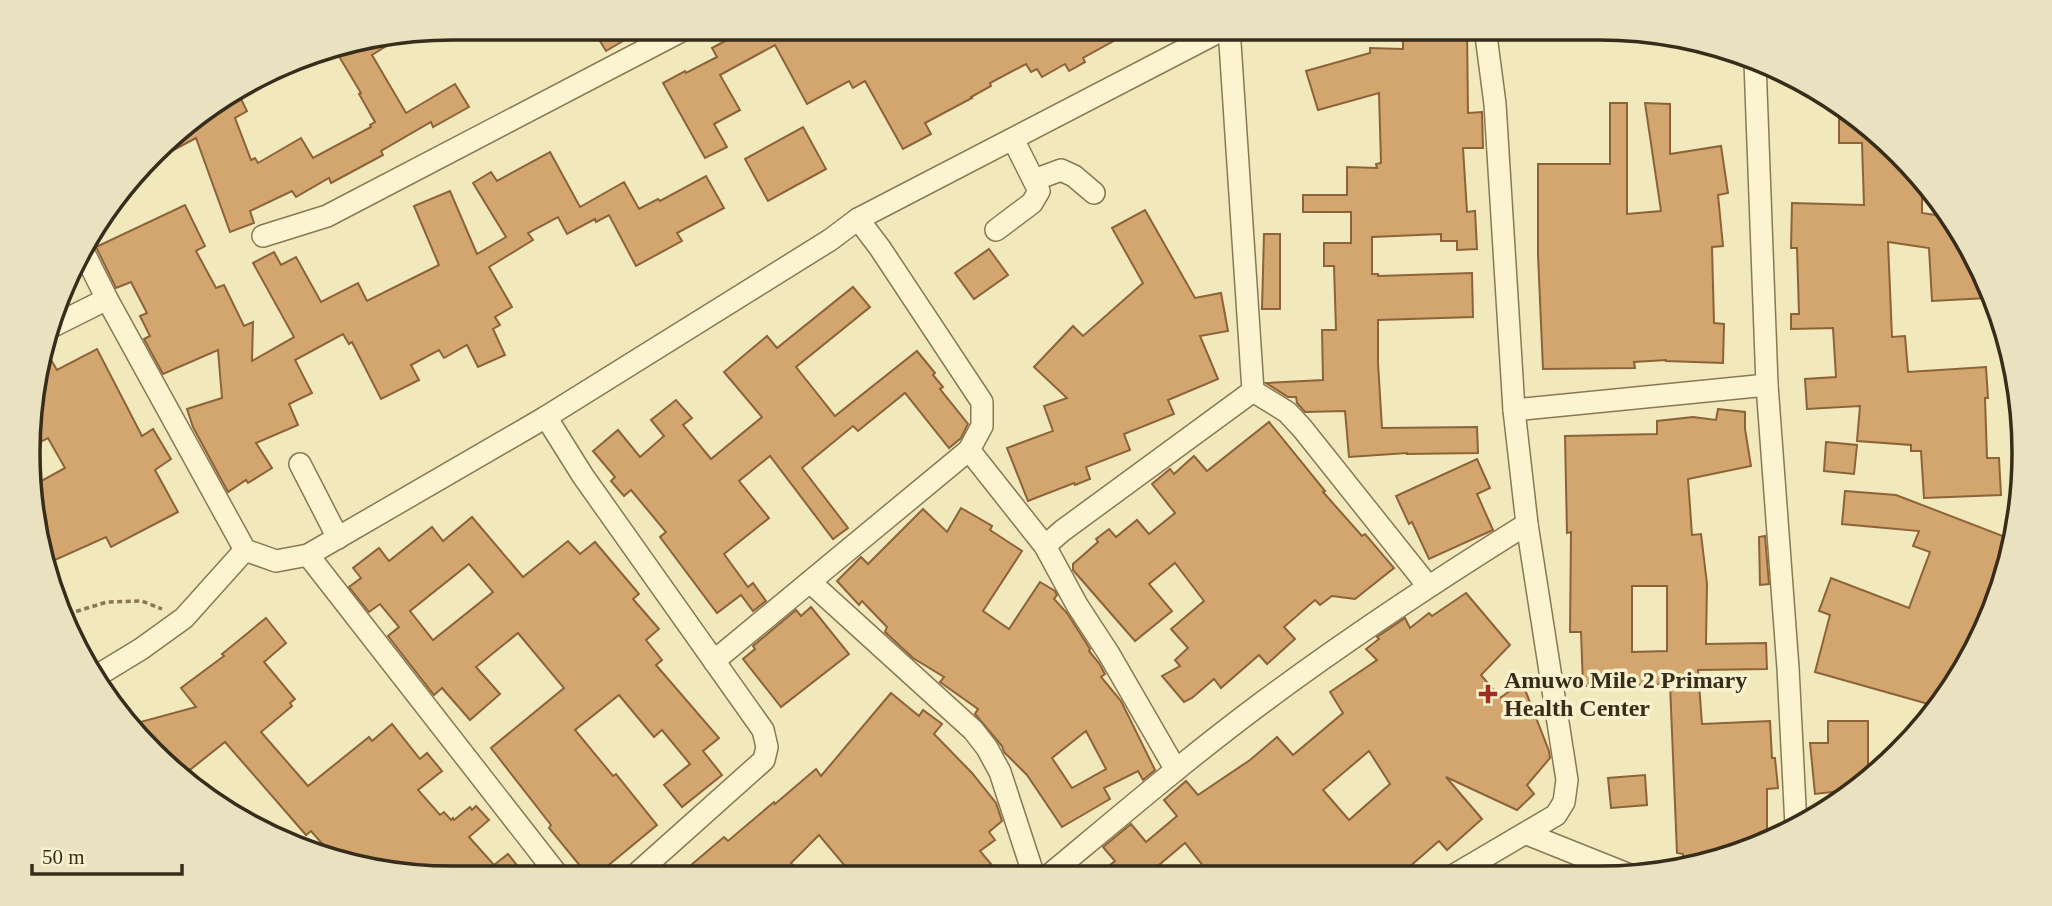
<svg xmlns="http://www.w3.org/2000/svg" width="2052" height="906" viewBox="0 0 2052 906" font-family="'Times New Roman',serif">
<style>
.building{fill:#d3a56f;stroke:#8c6338;stroke-width:2;fill-rule:evenodd}
.lines{fill:none;stroke-linecap:round;stroke-linejoin:round}
.minor-casing{stroke:#8a7854;stroke-width:24}
.path{stroke:#8a7854;stroke-width:3.5;stroke-dasharray:5 3.5;stroke-linecap:butt}
.minor{stroke:#fcf4d0;stroke-width:21}
.poi-dot{fill:#9e2e1f;stroke:#f8f1cd;stroke-width:2.5}
.labels{text-anchor:middle;dominant-baseline:central;stroke-width:7;stroke-linejoin:round;paint-order:stroke}
.poi-label{font-size:24px;font-weight:bold;fill:#382d1b;stroke:#f8f1cd;text-anchor:start}
.rim{fill:none;stroke:#382d1b;stroke-width:3.5}
</style>
<rect width="100%" height="100%" fill="#f1e8bc"/>
<g class="building">
<polygon points="592,28 645,28 606,51"/>
<polygon points="749,28 1137,28 1083,58 1085,62 1069,71 1065,64 1042,77 1037,69 1031,72 1026,64 990,83 991,86 971,97 972,98 925,123 931,134 903,149 865,81 853,88 849,81 807,104 775,45 720,75 740,110 714,124 727,147 705,158 663,83 685,71 686,73 717,57 712,48"/>
<polygon points="1403,28 1467,28 1468,113 1482,112 1483,148 1463,148 1467,212 1475,211 1477,249 1457,250 1457,241 1441,241 1441,234 1372,237 1372,274 1378,274 1378,276 1472,273 1473,317 1378,320 1378,363 1382,428 1477,427 1478,453 1407,454 1407,453 1349,457 1345,411 1305,412 1297,403 1296,397 1288,397 1266,383 1323,380 1322,330 1336,330 1334,266 1324,266 1324,243 1351,243 1351,212 1303,212 1303,195 1347,195 1347,167 1377,168 1376,164 1381,163 1379,93 1318,110 1306,71 1370,53 1370,48 1403,49"/>
<polygon points="401,37 372,55 406,113 455,84 469,107 433,127 431,122 381,151 383,155 331,183 329,178 296,197 292,191 250,211 254,223 230,232 196,138 149,163 173,133 239,95 247,111 235,118 251,160 255,158 258,163 301,138 313,158 371,127 370,125 375,122 359,94 361,93 334,48"/>
<polygon points="1610,103 1627,103 1627,214 1661,211 1645,103 1670,104 1670,154 1721,146 1728,193 1718,195 1723,246 1712,247 1714,323 1724,324 1723,363 1666,361 1666,360 1634,362 1635,368 1543,369 1538,255 1538,164 1610,164"/>
<polygon points="1839,119 1854,119 1880,134 1887,143 1883,143 1883,151 1893,152 1922,190 1922,213 1942,216 1980,265 1987,298 1932,301 1929,248 1888,242 1892,337 1905,336 1908,372 1986,367 1988,398 1985,398 1987,458 1999,458 2001,495 1924,498 1921,451 1911,451 1911,445 1857,441 1860,406 1807,409 1805,379 1836,377 1833,328 1791,329 1791,314 1799,314 1797,248 1791,248 1792,203 1864,205 1862,143 1839,143"/>
<polygon points="803,127 826,169 768,201 745,159"/>
<polygon points="550,152 580,207 624,182 639,209 658,199 660,201 706,176 724,208 677,233 682,241 636,266 609,215 596,222 595,219 567,234 558,217 528,233 533,240 489,267 512,307 495,317 500,325 493,329 505,355 478,367 467,345 444,358 439,350 411,365 419,380 381,399 352,342 349,344 343,334 295,360 312,393 289,404 298,425 256,443 272,468 248,483 246,480 228,492 193,427 187,409 222,398 218,350 163,374 144,339 150,336 140,316 147,313 131,282 116,288 96,247 185,205 205,246 196,251 216,288 224,285 244,326 253,322 252,361 294,337 253,263 274,252 281,265 296,257 321,302 358,283 367,301 439,265 414,206 450,191 477,254 506,237 473,183 491,172 497,181"/>
<polygon points="1145,210 1195,298 1221,293 1228,331 1200,336 1218,379 1168,400 1174,414 1124,434 1130,450 1086,467 1090,479 1075,485 1074,483 1028,501 1007,448 1053,431 1044,406 1067,398 1034,367 1073,326 1083,336 1143,283 1112,228"/>
<polygon points="1264,234 1280,234 1280,309 1262,309"/>
<polygon points="989,249 1008,275 974,299 955,273"/>
<polygon points="853,287 870,307 796,367 835,416 917,351 935,373 933,375 943,387 940,389 968,424 961,438 949,448 905,393 858,431 853,426 802,468 848,528 833,539 770,456 739,481 769,518 724,554 748,587 753,583 766,601 753,611 741,595 717,613 660,537 666,532 631,490 624,496 611,481 615,477 593,451 618,430 640,457 664,436 651,420 676,400 692,418 683,425 711,459 762,417 724,372 767,336 777,348"/>
<polygon points="44,348 57,370 97,349 142,436 153,429 171,459 155,470 178,512 111,547 106,537 55,560 32,508 32,486 65,468 48,438 34,445 36,370"/>
<path d="M1718 409 1745 412V429L1751 466 1688 479 1692 535 1701 534 1707 584 1706 644 1766 643 1767 669 1698 670 1702 724 1770 721 1772 758H1775L1778 788 1767 789V843L1683 867V854L1677 853 1670 684 1583 686 1581 632H1570L1571 532 1567 533 1565 436 1657 434V421L1693 417 1716 420ZM1632 586H1667V651L1632 652Z"/>
<polygon points="1269,422 1325,491 1323,492 1362,536 1365,534 1394,568 1355,599 1332,596 1320,605 1315,600 1284,627 1295,639 1267,664 1259,655 1221,688 1214,679 1192,698 1184,702 1162,676 1180,666 1175,660 1188,648 1171,629 1204,601 1175,563 1149,584 1172,611 1135,641 1073,570 1073,564 1098,542 1096,539 1109,529 1116,537 1137,520 1149,534 1175,513 1152,484 1170,469 1174,474 1194,456 1207,471"/>
<polygon points="1826,442 1857,445 1854,474 1824,471"/>
<polygon points="1477,459 1490,488 1477,494 1493,530 1429,559 1412,522 1409,524 1396,496"/>
<polygon points="1845,491 1896,495 2008,538 1991,585 2001,590 1939,707 1815,672 1830,615 1819,611 1831,578 1909,608 1930,552 1913,546 1919,531 1842,524"/>
<path d="M961 508 992 526 990 530 1022 551 983 611 1009 629 1040 582 1055 591 1057 595 1054 599 1067 613 1090 649 1089 651 1099 663 1105 674 1101 677 1121 701 1155 770 1143 780 1138 771 1104 788 1110 799 1062 827 1027 775 1004 752 1002 746 975 714 978 709 940 682 944 677 913 658 885 632 887 627 862 601 859 605 837 581 861 557 868 564 923 509 947 532ZM1086 731 1106 769 1072 788 1052 758Z"/>
<path d="M472 517 523 577 568 541 580 554 595 542 639 594 633 599 659 629 646 640 662 660 656 665 719 738 703 751 722 775 682 807 664 785 690 764 662 730 654 737 619 695 575 730 613 776 616 774 657 825 593 878H590L549 828 551 825 491 748 564 688 518 633 476 667 500 694 470 720 442 688 434 695 388 636 399 627 380 604 369 612 349 587 361 578 353 568 379 548 389 561 432 527 443 541ZM469 564 493 592 433 640 410 611Z"/>
<polygon points="1765,536 1769,584 1760,585 1759,537"/>
<path d="M1466 593 1510 645 1481 675 1500 698 1522 682 1549 751 1550 758 1527 785 1534 794 1517 810 1446 777 1482 819 1447 850 1439 841 1400 875 1195 876 1204 867 1185 843 1146 876H1096L1115 861 1103 847 1131 824 1146 842 1177 816 1164 800 1186 781 1198 795 1250 760 1277 737 1293 755 1343 713 1330 692 1377 660 1366 649 1379 639 1377 637 1405 618 1410 628 1429 613 1432 616ZM1369 751 1390 784 1349 820 1323 790Z"/>
<polygon points="811,607 849,654 781,707 743,659 755,649 753,646 796,610 801,616"/>
<polygon points="266,618 286,643 264,662 295,699 290,703 292,706 261,732 308,786 369,737 372,741 392,724 420,759 427,753 442,771 418,790 440,815 444,812 451,820 453,818 454,820 470,807 472,810 476,806 489,820 469,837 494,865 508,854 527,878 453,878 335,858 311,831 306,835 225,742 191,769 173,773 133,724 196,707 181,688 224,656 222,654"/>
<polygon points="891,693 919,716 923,710 942,724 934,734 972,773 996,803 1002,821 989,832 995,840 980,851 1001,876 833,877 846,867 819,835 791,863 802,877 677,877 724,837 728,841 774,802 775,804 816,769 821,776"/>
<polygon points="1828,721 1868,721 1868,764 1870,778 1859,789 1815,794 1810,743 1828,743"/>
<polygon points="1645,775 1647,805 1611,808 1608,778"/>
</g>
<g class="lines">
<g class="minor-casing">
<g id="minor">
<polyline points="1755,62 1767,385 1788,668 1796,826"/>
<polyline points="1034,180 1061,170 1074,176 1094,193"/>
<polyline points="996,230 1032,203 1039,191 1013,139"/>
<polyline points="263,236 327,216 687,28"/>
<polyline points="82,249 107,299 245,550 276,561 308,555 546,417 830,240 858,219 1226,28"/>
<polyline points="53,326 107,299"/>
<polyline points="1253,391 1287,412 1302,428 1428,586"/>
<polyline points="1514,410 1767,385"/>
<polyline points="546,417 583,476 763,730 767,747 764,760 633,877"/>
<polyline points="969,450 1045,546 1077,605 1109,654 1176,770"/>
<polyline points="300,464 338,538"/>
<polyline points="1045,546 1062,531 1253,391 1229,28"/>
<polyline points="308,555 560,878"/>
<polyline points="810,582 973,730 987,748 1000,772 1034,876"/>
<polyline points="714,661 969,450 982,426 982,402 880,248 858,219"/>
<polyline points="95,677 141,649 184,618 245,550"/>
<polyline points="1527,834 1627,874"/>
<polyline points="1454,875 1556,815 1564,802 1567,780 1527,524 1514,410 1495,104 1485,28"/>
<path d="M1048 876C1119 817 1189 757 1263 702 1348 639 1437 580 1527 524"/>
</g>
</g>
<polyline class="path" points="68,614 107,602 142,601 162,609"/>
<use href="#minor" class="minor"/>
</g>
<path class="poi-dot" d="M1484.5 683.5h7v7h7v7h-7v7h-7v-7h-7v-7h7z"/>
<g class="labels">
<g class="poi-label">
<text x="1504" y="680">Amuwo Mile 2 Primary<tspan x="1504" dy="28">Health Center</tspan></text>
</g>
</g>
<path d="M0 0H2052V906H0ZM453 40H1599A413 413 0 0 1 2012 453V453A413 413 0 0 1 1599 866H453A413 413 0 0 1 40 453V453A413 413 0 0 1 453 40Z" fill="#e9e1bf" fill-rule="evenodd"/>
<path class="rim" d="M453 40H1599A413 413 0 0 1 2012 453V453A413 413 0 0 1 1599 866H453A413 413 0 0 1 40 453V453A413 413 0 0 1 453 40Z"/>
<path d="M32 864v10h150v-10" fill="none" stroke="#382d1b" stroke-width="3.5"/>
<text x="42" y="864" font-size="21" fill="#382d1b" stroke="#f8f1cd" stroke-width="5" paint-order="stroke">50 m</text>
</svg>
